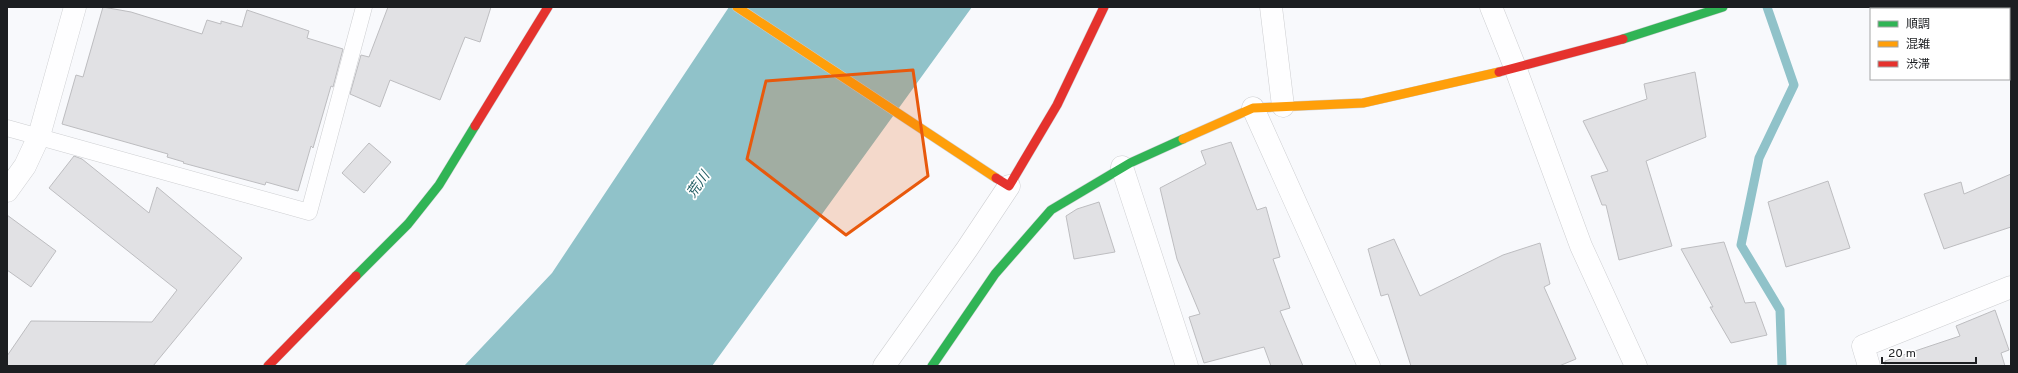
<svg xmlns="http://www.w3.org/2000/svg" width="2018" height="373" viewBox="0 0 2018 373" font-family="Overpass,'Noto Sans JP',sans-serif">
<style>
.water{fill:#90c2c9}
.lines{fill:none;stroke-linecap:round;stroke-linejoin:round}
.stream{stroke:#90c2c9;stroke-width:9}
.building{fill:#e1e1e4;stroke:#bdbdc0}
.lane-casing{stroke:#cecfd2;stroke-width:17}
.street-casing{stroke:#cecfd2;stroke-width:23}
.fast-casing{stroke:#cecfd2;stroke-width:10}
.slow-casing{stroke:#cecfd2;stroke-width:10}
.jam-casing{stroke:#cecfd2;stroke-width:10}
.lane{stroke:#fefeff;stroke-width:16}
.street{stroke:#fefeff;stroke-width:22}
.fast{stroke:#30b455;stroke-width:9}
.slow{stroke:#ff9f0a;stroke-width:9}
.jam{stroke:#e5322d;stroke-width:9}
.marked{fill:#e8590c;fill-opacity:0.2;stroke:#e8590c;stroke-width:3;stroke-linejoin:round}
.labels{text-anchor:middle;dominant-baseline:central;stroke-width:3.5;stroke-linejoin:round;paint-order:stroke}
.water-label{font-size:14px;font-style:italic;fill:#235e64;stroke:#fff}
</style>
<rect width="100%" height="100%" fill="#f8f9fc"/>
<polygon class="water" points="729,7 972,7 712,366 464,366 552,273"/>
<g class="lines">
<polyline class="stream" points="1767,7 1794,85 1759,158 1741,245 1780,310 1782,366"/>
</g>
<g class="building">
<polygon points="103,7 131,12 202,34 207,20 221,24 221,21 242,27 247,10 309,31 307,38 343,49 333,87 331,86 313,148 311,146 298,191 266,182 265,185 183,163 184,162 167,157 168,154 62,124 76,75 83,77"/>
<polygon points="388,7 491,7 480,42 465,37 440,100 390,80 380,107 350,94 361,55 369,57"/>
<polygon points="1695,72 1706,137 1646,161 1672,246 1619,260 1606,205 1602,205 1591,176 1608,171 1583,121 1647,99 1644,84"/>
<polygon points="1231,142 1257,210 1266,207 1280,257 1273,259 1290,308 1280,311 1303,366 1271,366 1264,347 1204,363 1189,317 1200,314 1177,259 1160,188 1206,164 1201,151"/>
<polygon points="369,143 391,162 364,193 342,173"/>
<polygon points="74,156 82,159 149,213 157,187 242,258 153,366 7,366 7,356 31,321 152,322 177,290 49,188"/>
<polygon points="2011,174 2011,227 1944,249 1924,194 1961,182 1964,194"/>
<polygon points="1828,181 1850,248 1786,267 1768,202"/>
<polygon points="1099,202 1115,252 1074,259 1066,216 1077,209"/>
<polygon points="7,215 56,251 31,287 7,270"/>
<polygon points="1394,239 1420,296 1503,255 1540,243 1550,284 1544,287 1576,359 1559,366 1411,366 1388,294 1381,296 1368,249"/>
<polygon points="1724,242 1745,303 1755,302 1767,335 1731,343 1710,307 1713,307 1681,249"/>
<polygon points="1995,310 2009,350 2001,353 2005,366 1885,366 1885,361 1960,336 1956,326"/>
</g>
<g class="lines">
<g class="lane-casing">
<polyline id="lane" points="7,128 309,212 364,7"/>
</g>
<g class="street-casing">
<g id="street">
<polyline points="1271,7 1283,106"/>
<polyline points="1491,7 1515,67 1581,246 1636,366"/>
<polyline points="1253,108 1369,366"/>
<polyline points="1122,167 1187,366"/>
<polyline points="7,191 25,166 39,136 75,7"/>
<polyline points="884,366 967,249 1009,186"/>
<polyline points="1869,366 1863,346 2011,287"/>
</g>
</g>
<g class="fast-casing">
<g id="fast">
<polyline points="1623,39 1723,7"/>
<polyline points="356,276 408,224 439,185 475,126"/>
<polyline points="932,366 995,274 1051,210 1130,163 1183,139"/>
</g>
</g>
<g class="slow-casing">
<g id="slow">
<polyline points="737,7 996,178"/>
<polyline points="1183,139 1253,108 1363,103 1499,72"/>
</g>
</g>
<g class="jam-casing">
<g id="jam">
<polyline points="1499,72 1623,39"/>
<polyline points="475,126 548,7"/>
<polyline points="996,178 1009,186 1057,105 1104,7"/>
<polyline points="268,366 356,276"/>
</g>
</g>
<use href="#lane" class="lane"/>
<use href="#street" class="street"/>
<use href="#fast" class="fast"/>
<use href="#slow" class="slow"/>
<use href="#jam" class="jam"/>
</g>
<path class="marked" d="M913 70 928 176 846 235 747 159 766 81Z"/>
<g class="labels">
<g class="water-label">
<text transform="translate(699 185) rotate(-55)">荒川</text>
</g>
</g>
<rect width="2018" height="373" fill="none" stroke="#1c1e21" stroke-width="16"/>
<rect x="1870" y="8" width="140" height="72" fill="#ffffff" stroke="#a4a5a6"/>
<rect x="1878" y="21" width="20" height="6" fill="#30b455" stroke="#a4a5a6"/>
<text x="1906" y="28" font-size="12" fill="#1c1e21">順調</text>
<rect x="1878" y="41" width="20" height="6" fill="#ff9f0a" stroke="#a4a5a6"/>
<text x="1906" y="48" font-size="12" fill="#1c1e21">混雑</text>
<rect x="1878" y="61" width="20" height="6" fill="#e5322d" stroke="#a4a5a6"/>
<text x="1906" y="68" font-size="12" fill="#1c1e21">渋滞</text>
<path d="M1882 357v6h94v-6" fill="none" stroke="#1c1e21" stroke-width="2"/>
<text x="1888" y="357" font-size="12" fill="#1c1e21" stroke="#ffffff" stroke-width="3" paint-order="stroke">20 m</text>
</svg>
